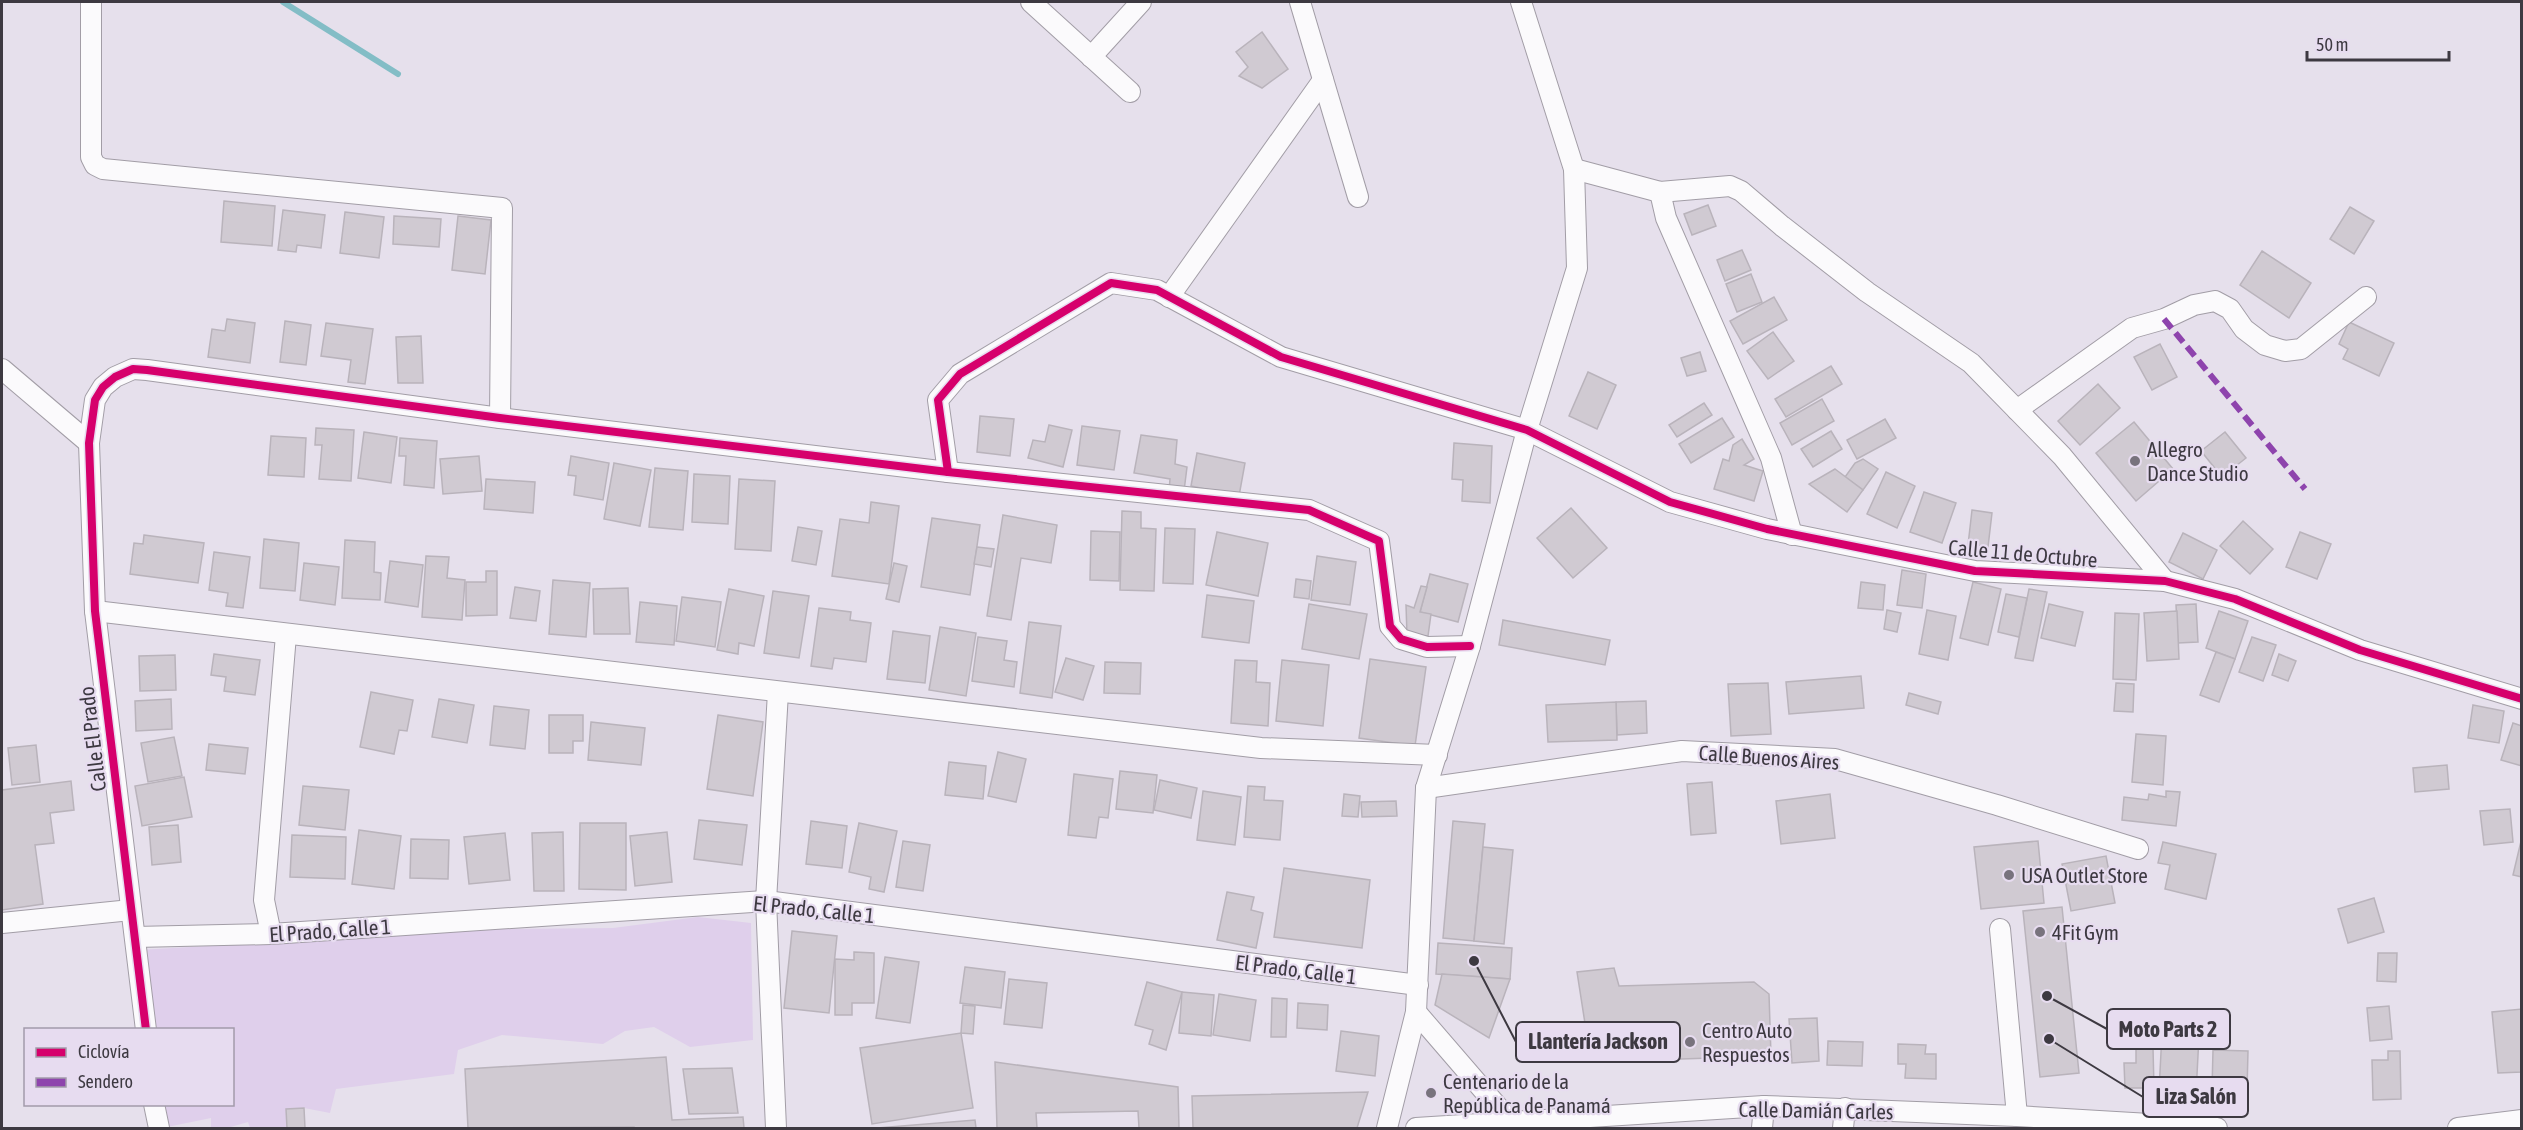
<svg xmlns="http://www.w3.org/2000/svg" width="2523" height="1130" viewBox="0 0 2523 1130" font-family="'Asap Condensed',sans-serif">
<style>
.green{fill:#dfcfeb}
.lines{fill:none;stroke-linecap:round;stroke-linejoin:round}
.stream{stroke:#83bdc6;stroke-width:6}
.building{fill:#d0cad2;stroke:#b9b3bb;stroke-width:1.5}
.minor-casing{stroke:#a29da6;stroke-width:22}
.minor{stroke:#fbfafc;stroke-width:20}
.quiet{stroke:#8e44ad;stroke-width:6;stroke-dasharray:12 6;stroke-linecap:butt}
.cycleway-casing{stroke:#e7dcf0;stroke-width:11}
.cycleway{stroke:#d6006c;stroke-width:8}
.poi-dot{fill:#78737d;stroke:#e7dcf0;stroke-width:2}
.labels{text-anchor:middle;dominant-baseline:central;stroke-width:4.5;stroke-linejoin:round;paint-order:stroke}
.poi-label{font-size:21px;fill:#3d3941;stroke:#e7dcf0;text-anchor:start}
.street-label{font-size:21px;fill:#3d3941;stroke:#e7dcf0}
.leader{fill:none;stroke:#3d3941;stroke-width:2}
.callout-dot{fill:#3d3941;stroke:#e7dcf0;stroke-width:2}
.callout{fill:#e7dcf0;stroke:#3d3941;stroke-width:2}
.callout-label{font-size:22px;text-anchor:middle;font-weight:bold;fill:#3d3941}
</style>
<rect width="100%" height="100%" fill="#e6e0ec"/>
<polygon class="green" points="698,917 751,923 753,1040 690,1047 654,1027 625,1031 603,1044 502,1035 458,1050 454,1074 336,1089 330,1113 304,1108 287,1109 287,1128 250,1128 248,1122 227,1128 211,1128 211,1118 162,1128 159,1105 232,1104 232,1030 149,1029 138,950 499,929 613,928"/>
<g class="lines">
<polyline class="stream" points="283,2 398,74"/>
</g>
<g class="building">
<polygon points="1262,32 1288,69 1262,88 1239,76 1248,67 1236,52"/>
<polygon points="224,201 275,206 272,246 221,242"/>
<polygon points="1708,205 1716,226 1692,235 1684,214"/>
<polygon points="2350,207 2374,221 2354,254 2330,239"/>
<polygon points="283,210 325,215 321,248 297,245 296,252 278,250"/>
<polygon points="345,212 384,217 379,258 340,253"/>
<polygon points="394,216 441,219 439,247 393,244"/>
<polygon points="458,216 491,220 485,274 452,270"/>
<polygon points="1742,250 1751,270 1725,281 1717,260"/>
<polygon points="2262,251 2311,283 2289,318 2240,285"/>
<polygon points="1751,274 1762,302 1737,312 1726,284"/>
<polygon points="1774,297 1787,320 1743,344 1730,321"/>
<polygon points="227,319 255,323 250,363 208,357 212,329 225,331"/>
<polygon points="285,321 311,325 306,365 280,362"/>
<polygon points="2349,322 2394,343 2379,376 2343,359 2348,349 2339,344"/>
<polygon points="326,323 373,329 365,384 348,382 351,360 321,356"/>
<polygon points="1773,332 1794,361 1768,379 1747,351"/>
<polygon points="421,336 423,383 398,383 396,337"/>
<polygon points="2160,344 2177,377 2152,390 2134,357"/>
<polygon points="1700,352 1706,371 1687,376 1681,358"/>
<polygon points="1831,366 1842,384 1786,417 1775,399"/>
<polygon points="1588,372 1616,385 1597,429 1569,416"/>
<polygon points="2098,384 2120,408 2080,445 2058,421"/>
<polygon points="1822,399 1834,421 1792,445 1780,423"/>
<polygon points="1704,403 1712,415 1677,437 1669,425"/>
<polygon points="980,416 1014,419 1010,456 977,452"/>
<polygon points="1722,418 1734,437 1691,463 1679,444"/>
<polygon points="1885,419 1896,438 1857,459 1847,440"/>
<polygon points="2134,422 2173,469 2136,501 2096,453"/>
<polygon points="1049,425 1072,430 1063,467 1028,458 1033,440 1045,442"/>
<polygon points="1082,426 1120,431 1114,470 1077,465"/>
<polygon points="316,428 354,430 351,481 319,479 322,445 315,445"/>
<polygon points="1831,431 1842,449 1813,467 1801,449"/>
<polygon points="364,432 397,437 391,483 358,478"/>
<polygon points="2225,432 2246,458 2222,477 2201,451"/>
<polygon points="1141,435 1177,440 1175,464 1187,467 1184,491 1169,491 1170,479 1134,473"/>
<polygon points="271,436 306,438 304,477 268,475"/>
<polygon points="400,438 437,441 434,488 404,485 406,456 399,456"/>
<polygon points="1742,439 1754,459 1744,465 1763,471 1754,501 1714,489 1723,459 1729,461 1733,445"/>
<polygon points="1454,443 1492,446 1490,503 1462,501 1463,480 1452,479"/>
<polygon points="1197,453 1245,463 1239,496 1191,486"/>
<polygon points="479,456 482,491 443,494 440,459"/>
<polygon points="571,456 609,463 603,500 574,495 576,476 568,475"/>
<polygon points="1863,459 1878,469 1863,490 1845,477 1855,463"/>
<polygon points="614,463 651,470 640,526 604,519"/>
<polygon points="655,468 688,471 683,530 649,527"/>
<polygon points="1835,469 1863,490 1847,512 1809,484"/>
<polygon points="1886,472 1915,486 1897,528 1867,514"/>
<polygon points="694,474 730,476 728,524 692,522"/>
<polygon points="486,479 535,482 533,513 484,509"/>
<polygon points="739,479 775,481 771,551 735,549"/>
<polygon points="1924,492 1956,503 1942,543 1910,532"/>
<polygon points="871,502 899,506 889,584 832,576 840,519 869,523"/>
<polygon points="1571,508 1607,548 1573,578 1537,538"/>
<polygon points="1972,510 1992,513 1988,547 1968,545"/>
<polygon points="1122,511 1141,512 1141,528 1156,529 1154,591 1120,590"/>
<polygon points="1003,515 1057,525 1051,563 1021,558 1011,620 987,616"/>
<polygon points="932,518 980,525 970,595 921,587"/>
<polygon points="2243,521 2273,549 2250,574 2220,546"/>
<polygon points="798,527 822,531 816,565 792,561"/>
<polygon points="1165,528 1195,529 1193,584 1163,583"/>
<polygon points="1091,531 1120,532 1119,581 1090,580"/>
<polygon points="1217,532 1268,543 1258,596 1206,585"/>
<polygon points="2300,532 2331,544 2317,579 2286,567"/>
<polygon points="2183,533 2217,550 2203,579 2169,562"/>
<polygon points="144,535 204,543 198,583 130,574 134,543 143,544"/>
<polygon points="264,539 299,543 295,591 260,588"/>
<polygon points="345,540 375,542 374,572 381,573 380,600 342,598"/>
<polygon points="977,547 994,549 991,567 974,564"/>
<polygon points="214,552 250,557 243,608 226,606 228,593 209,590"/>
<polygon points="426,556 449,557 447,578 465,580 462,620 422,617"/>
<polygon points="1317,556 1356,562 1350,605 1311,600"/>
<polygon points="390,561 423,565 418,607 385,602"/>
<polygon points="304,563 339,567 335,605 300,600"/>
<polygon points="894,563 907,566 899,602 886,599"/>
<polygon points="1902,570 1926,574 1922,608 1897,605"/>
<polygon points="486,571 497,571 497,615 466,616 466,582 486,582"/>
<polygon points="1430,574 1468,584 1458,622 1420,612"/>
<polygon points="1296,579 1311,581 1309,599 1294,597"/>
<polygon points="553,580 590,583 586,637 549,634"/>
<polygon points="1861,582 1885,585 1883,610 1858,608"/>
<polygon points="1973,582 2001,589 1988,645 1960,638"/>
<polygon points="1421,586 1427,587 1420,612 1431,614 1428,636 1407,635 1406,605 1414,608"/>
<polygon points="515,587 540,591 536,621 510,618"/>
<polygon points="628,588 630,634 594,634 593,589"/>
<polygon points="729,589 764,596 754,646 739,643 738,654 717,650"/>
<polygon points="2029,589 2047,592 2033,661 2015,658"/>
<polygon points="773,591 809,596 799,658 764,653"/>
<polygon points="2006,594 2027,598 2019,637 1998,632"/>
<polygon points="1207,595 1254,601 1249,643 1202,637"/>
<polygon points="682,597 721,602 715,647 676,641"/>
<polygon points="640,602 677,606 674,645 636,642"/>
<polygon points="1309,604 1367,614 1359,659 1302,649"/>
<polygon points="2049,604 2083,612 2075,646 2041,638"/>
<polygon points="2196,604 2198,642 2178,643 2176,605"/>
<polygon points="819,608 851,612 850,620 871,623 866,662 834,658 832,669 811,666"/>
<polygon points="1887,610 1901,613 1897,632 1884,629"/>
<polygon points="1927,610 1956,616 1948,660 1919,654"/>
<polygon points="2177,611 2179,659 2147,661 2144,613"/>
<polygon points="2219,611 2248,621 2235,659 2206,648"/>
<polygon points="2115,613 2139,614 2136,680 2113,679"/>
<polygon points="1503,620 1610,640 1605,665 1499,645"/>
<polygon points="1029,622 1061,626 1052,698 1020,693"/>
<polygon points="940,627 976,633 966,696 929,690"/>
<polygon points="893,631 930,636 925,683 887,679"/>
<polygon points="978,637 1007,641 1004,660 1017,662 1014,687 972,681"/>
<polygon points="2252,637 2276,645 2263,681 2239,672"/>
<polygon points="2216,652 2235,659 2219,702 2200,695"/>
<polygon points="214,654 260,660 255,695 224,691 226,677 211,675"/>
<polygon points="2279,654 2296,661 2288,681 2272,675"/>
<polygon points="175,655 176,690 140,691 139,656"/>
<polygon points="1066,658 1094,666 1083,700 1055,692"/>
<polygon points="1370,659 1426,667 1415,746 1359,738"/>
<polygon points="1235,660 1257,661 1256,682 1270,683 1268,726 1231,723"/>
<polygon points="1282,660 1329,665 1323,726 1276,721"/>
<polygon points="1105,662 1141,663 1140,694 1104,693"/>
<polygon points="1861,676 1864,708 1789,714 1786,682"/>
<polygon points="1768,683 1771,734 1731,736 1728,684"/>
<polygon points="2116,683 2134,684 2133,712 2114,711"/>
<polygon points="371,692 413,700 407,731 399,730 394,754 360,747"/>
<polygon points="1909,693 1941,702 1938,714 1906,705"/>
<polygon points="171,699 172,729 136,731 135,701"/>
<polygon points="439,699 474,705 467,743 432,737"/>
<polygon points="1646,701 1647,733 1617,735 1616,702"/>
<polygon points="1616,702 1617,740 1548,742 1546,705"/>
<polygon points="2473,705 2504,711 2499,743 2468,738"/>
<polygon points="494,706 529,710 525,749 490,745"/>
<polygon points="549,715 583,715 583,741 573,741 573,753 549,753"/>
<polygon points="718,715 763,722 753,796 707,789"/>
<polygon points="591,722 645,728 641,765 588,760"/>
<polygon points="2513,723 2522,726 2522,766 2501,760"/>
<polygon points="2136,734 2166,736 2163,785 2132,782"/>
<polygon points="174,737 182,776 148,782 141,743"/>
<polygon points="209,744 248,748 245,774 206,770"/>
<polygon points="36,745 40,782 12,785 8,748"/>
<polygon points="998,752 1026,759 1016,802 988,796"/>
<polygon points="949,762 986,766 983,799 945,795"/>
<polygon points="2447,765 2449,789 2415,792 2413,768"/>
<polygon points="1120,771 1157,775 1153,813 1116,809"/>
<polygon points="1074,774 1113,779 1108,818 1099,817 1096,838 1068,835"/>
<polygon points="184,777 192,817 142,826 135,786"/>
<polygon points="1160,780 1197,788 1191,818 1154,810"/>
<polygon points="71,781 74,810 50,813 54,843 35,845 43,904 2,910 2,790"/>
<polygon points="1712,782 1716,833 1691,835 1687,784"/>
<polygon points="303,786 349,790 345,830 299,825"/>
<polygon points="1248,786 1265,787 1264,800 1283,801 1280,840 1244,837"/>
<polygon points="1203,791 1241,797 1235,845 1197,840"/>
<polygon points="2166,791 2180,792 2176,826 2122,820 2124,797 2148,800 2149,794 2166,797"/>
<polygon points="1344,794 1360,796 1358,817 1342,816"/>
<polygon points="1830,794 1835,838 1781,844 1776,801"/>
<polygon points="1396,801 1397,816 1362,817 1361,802"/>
<polygon points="2510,809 2513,842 2484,845 2480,811"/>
<polygon points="699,820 747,825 742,865 694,859"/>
<polygon points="811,821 847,826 842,868 806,864"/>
<polygon points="1453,821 1485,824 1474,941 1443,938"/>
<polygon points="580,823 626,823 626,890 579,889"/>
<polygon points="859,823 897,831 884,892 869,889 871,877 849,872"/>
<polygon points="178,825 181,862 152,865 149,827"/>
<polygon points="359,830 401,836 394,889 352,884"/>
<polygon points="563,832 564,891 534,891 532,833"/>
<polygon points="667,832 672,882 635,886 630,836"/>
<polygon points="505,833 510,880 469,884 464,837"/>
<polygon points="292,835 346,837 345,879 290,877"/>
<polygon points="2522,837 2522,877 2513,875"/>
<polygon points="411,839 449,840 448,879 410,878"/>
<polygon points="903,841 930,845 923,891 896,887"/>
<polygon points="2038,841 2044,903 1981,909 1974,847"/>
<polygon points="2163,842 2216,854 2206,899 2165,889 2170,865 2158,863"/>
<polygon points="1483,847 1513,850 1504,944 1474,941"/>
<polygon points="2106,856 2115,903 2071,911 2062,864"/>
<polygon points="1284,868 1370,880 1362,948 1274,937"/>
<polygon points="1227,892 1254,897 1251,910 1263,913 1256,948 1217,940"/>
<polygon points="2374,898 2384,932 2348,943 2338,909"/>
<polygon points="2062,907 2079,1073 2040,1077 2023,911"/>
<polygon points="792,931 837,936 829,1013 784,1008"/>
<polygon points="1438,943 1512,948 1510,979 1436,974"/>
<polygon points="854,952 874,953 874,1003 852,1003 852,1015 835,1015 835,959 854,960"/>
<polygon points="2378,953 2397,953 2396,982 2377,981"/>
<polygon points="885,957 919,962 910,1023 876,1018"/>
<polygon points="965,967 1005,972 1001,1008 960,1003"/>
<polygon points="1614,968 1619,986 1754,982 1769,994 1771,1056 1591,1062 1577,972"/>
<polygon points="1442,974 1510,979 1489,1038 1435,1005"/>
<polygon points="1009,979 1047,983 1042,1028 1004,1024"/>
<polygon points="1147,982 1182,992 1166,1050 1149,1044 1153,1030 1135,1025"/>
<polygon points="1182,992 1214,995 1211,1036 1179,1033"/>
<polygon points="1219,994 1256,1000 1250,1041 1213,1035"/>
<polygon points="1272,998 1287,999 1286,1037 1271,1037"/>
<polygon points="1298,1003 1328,1005 1327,1030 1297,1028"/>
<polygon points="963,1005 975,1006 973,1034 961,1033"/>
<polygon points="2389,1006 2392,1039 2370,1041 2367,1008"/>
<polygon points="2522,1009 2522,1072 2498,1073 2492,1012"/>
<polygon points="1817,1018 1819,1061 1792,1063 1789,1019"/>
<polygon points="1341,1031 1379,1036 1375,1076 1336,1071"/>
<polygon points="961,1033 973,1108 872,1124 860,1048"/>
<polygon points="2162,1033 2199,1036 2196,1094 2159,1091"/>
<polygon points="1828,1041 1863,1042 1862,1066 1827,1065"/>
<polygon points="1898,1044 1926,1045 1925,1054 1936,1054 1936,1079 1905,1078 1906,1064 1898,1064"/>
<polygon points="2153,1048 2154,1088 2125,1088 2124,1063 2136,1063 2136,1049"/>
<polygon points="2213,1050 2248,1051 2247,1091 2212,1089"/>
<polygon points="2388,1051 2400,1051 2401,1099 2373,1100 2372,1060 2388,1060"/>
<polygon points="666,1057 672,1120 743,1117 744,1128 634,1128 634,1127 468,1128 465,1069"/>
<polygon points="995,1062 1178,1087 1179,1128 1139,1128 1138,1111 1036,1113 1037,1128 997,1128"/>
<polygon points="732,1068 738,1113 689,1114 683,1069"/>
<polygon points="1368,1092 1357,1128 1193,1128 1192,1096"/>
<polygon points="304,1108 305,1128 287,1128 286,1109"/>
<polygon points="975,1120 976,1128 877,1128"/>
</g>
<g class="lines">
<g class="minor-casing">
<g id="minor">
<polyline points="91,2 91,157 95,165 103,169 502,208 500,418"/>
<polyline points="1031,2 1130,92"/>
<polyline points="1300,2 1358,197"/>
<polyline points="1091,57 1141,2"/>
<polyline points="1574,169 1660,192 1730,186 1741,191 1782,226 1867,292 1971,363 2062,456 2165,581"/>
<polyline points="1660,192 1666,218 1771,458 1792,535"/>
<polyline points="1169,297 1323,80"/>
<polyline points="2,369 89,443"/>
<polyline points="2017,410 2132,328 2164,319 2194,305 2215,301 2230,309 2244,329 2265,345 2285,351 2301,349 2366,297"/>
<polyline points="948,472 938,400 960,374 1111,283 1157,290 1281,357 1527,430 1670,502 1767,529 1975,571 2165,581 2235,599 2360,650 2522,699"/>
<polyline points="95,611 1261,748 1437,755"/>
<polyline points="1426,788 1682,751 1835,759 1997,805 2138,849"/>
<polyline points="2,923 131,910"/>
<polyline points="2000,929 2017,1116"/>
<polyline points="271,934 264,900 286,635"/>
<polyline points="135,937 271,934 766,901 1418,985"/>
<polyline points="1416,1012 1510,1121"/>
<polyline points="146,1030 95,611 89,443 95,400 103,387 115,377 133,369 147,370 500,418 948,472 1309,510 1379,541 1390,626 1401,639 1427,647 1470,646"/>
<polyline points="154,1104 159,1128"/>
<polyline points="776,1128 766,901 778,692"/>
<polyline points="1387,1128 1416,1012 1426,788 1470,646 1527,430 1577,268 1574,169 1521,2"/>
<polyline points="1416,1128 1764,1106 2017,1116 2217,1128"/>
<polyline points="1762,1128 1764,1106"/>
<polyline points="1843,1128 1845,1108"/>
<polyline points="2458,1128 2522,1120"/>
</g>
</g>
<use href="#minor" class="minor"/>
<polyline class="quiet" points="2164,319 2305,489"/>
<g class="cycleway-casing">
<g id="cycleway">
<polyline points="948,472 938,400 960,374 1111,283 1157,290 1281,357 1527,430 1670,502 1767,529 1975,571 2165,581 2235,599 2360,650 2522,699"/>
<polyline points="146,1030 95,611 89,443 95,400 103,387 115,377 133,369 147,370 500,418 948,472 1309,510 1379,541 1390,626 1401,639 1427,647 1470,646"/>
</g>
</g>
<use href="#cycleway" class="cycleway"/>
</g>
<g class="poi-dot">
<circle cx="2135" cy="461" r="6"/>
<circle cx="2009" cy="875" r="6"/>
<circle cx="2040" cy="932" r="6"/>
<circle cx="1690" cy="1042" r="6"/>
<circle cx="1431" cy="1093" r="6"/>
</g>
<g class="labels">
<g class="poi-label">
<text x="2147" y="449">Allegro<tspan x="2147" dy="24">Dance Studio</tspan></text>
<text x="2021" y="875">USA Outlet Store</text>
<text x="2052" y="932">4Fit Gym</text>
<text x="1702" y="1030">Centro Auto<tspan x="1702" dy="24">Respuestos</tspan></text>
<text x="1443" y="1081">Centenario de la<tspan x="1443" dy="24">República de Panamá</tspan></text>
</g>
<g class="street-label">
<text transform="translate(2023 553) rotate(5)">Calle 11 de Octubre</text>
<text transform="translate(92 739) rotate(-97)">Calle El Prado</text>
<text transform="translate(1769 757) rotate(4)">Calle Buenos Aires</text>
<text transform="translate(814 909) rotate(6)">El Prado, Calle 1</text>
<text transform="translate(330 930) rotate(-4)">El Prado, Calle 1</text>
<text transform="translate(1296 969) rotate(7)">El Prado, Calle 1</text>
<text transform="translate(1816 1110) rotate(1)">Calle Damián Carles</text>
</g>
</g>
<path class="leader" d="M2047 996L2107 1029M1474 961L1516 1042M2049 1039L2143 1097"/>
<g class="callout-dot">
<circle cx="2047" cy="996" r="6"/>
<circle cx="1474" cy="961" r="6"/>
<circle cx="2049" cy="1039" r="6"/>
</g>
<g class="callout">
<rect x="2107" y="1009" width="123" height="40" rx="6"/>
<rect x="1516" y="1022" width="164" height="40" rx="6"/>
<rect x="2143" y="1077" width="105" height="40" rx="6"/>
</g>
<g class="callout-label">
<text x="2168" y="1037">Moto Parts 2</text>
<text x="1598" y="1049">Llantería Jackson</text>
<text x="2196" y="1104">Liza Salón</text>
</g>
<rect width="2523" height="1130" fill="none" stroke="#3d3941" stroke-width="6"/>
<rect x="24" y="1028" width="210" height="78" fill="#e7dcf0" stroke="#a39baa" stroke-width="1.5"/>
<rect x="36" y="1048" width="30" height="9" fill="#d6006c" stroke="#a39baa" stroke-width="1.5"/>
<text x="78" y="1058" font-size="18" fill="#3d3941">Ciclovía</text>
<rect x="36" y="1078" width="30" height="9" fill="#8e44ad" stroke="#a39baa" stroke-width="1.5"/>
<text x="78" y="1088" font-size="18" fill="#3d3941">Sendero</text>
<path d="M2307 51v9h142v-9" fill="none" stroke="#3d3941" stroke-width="3"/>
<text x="2316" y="51" font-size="18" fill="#3d3941" stroke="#e7dcf0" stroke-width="4.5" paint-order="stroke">50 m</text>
</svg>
